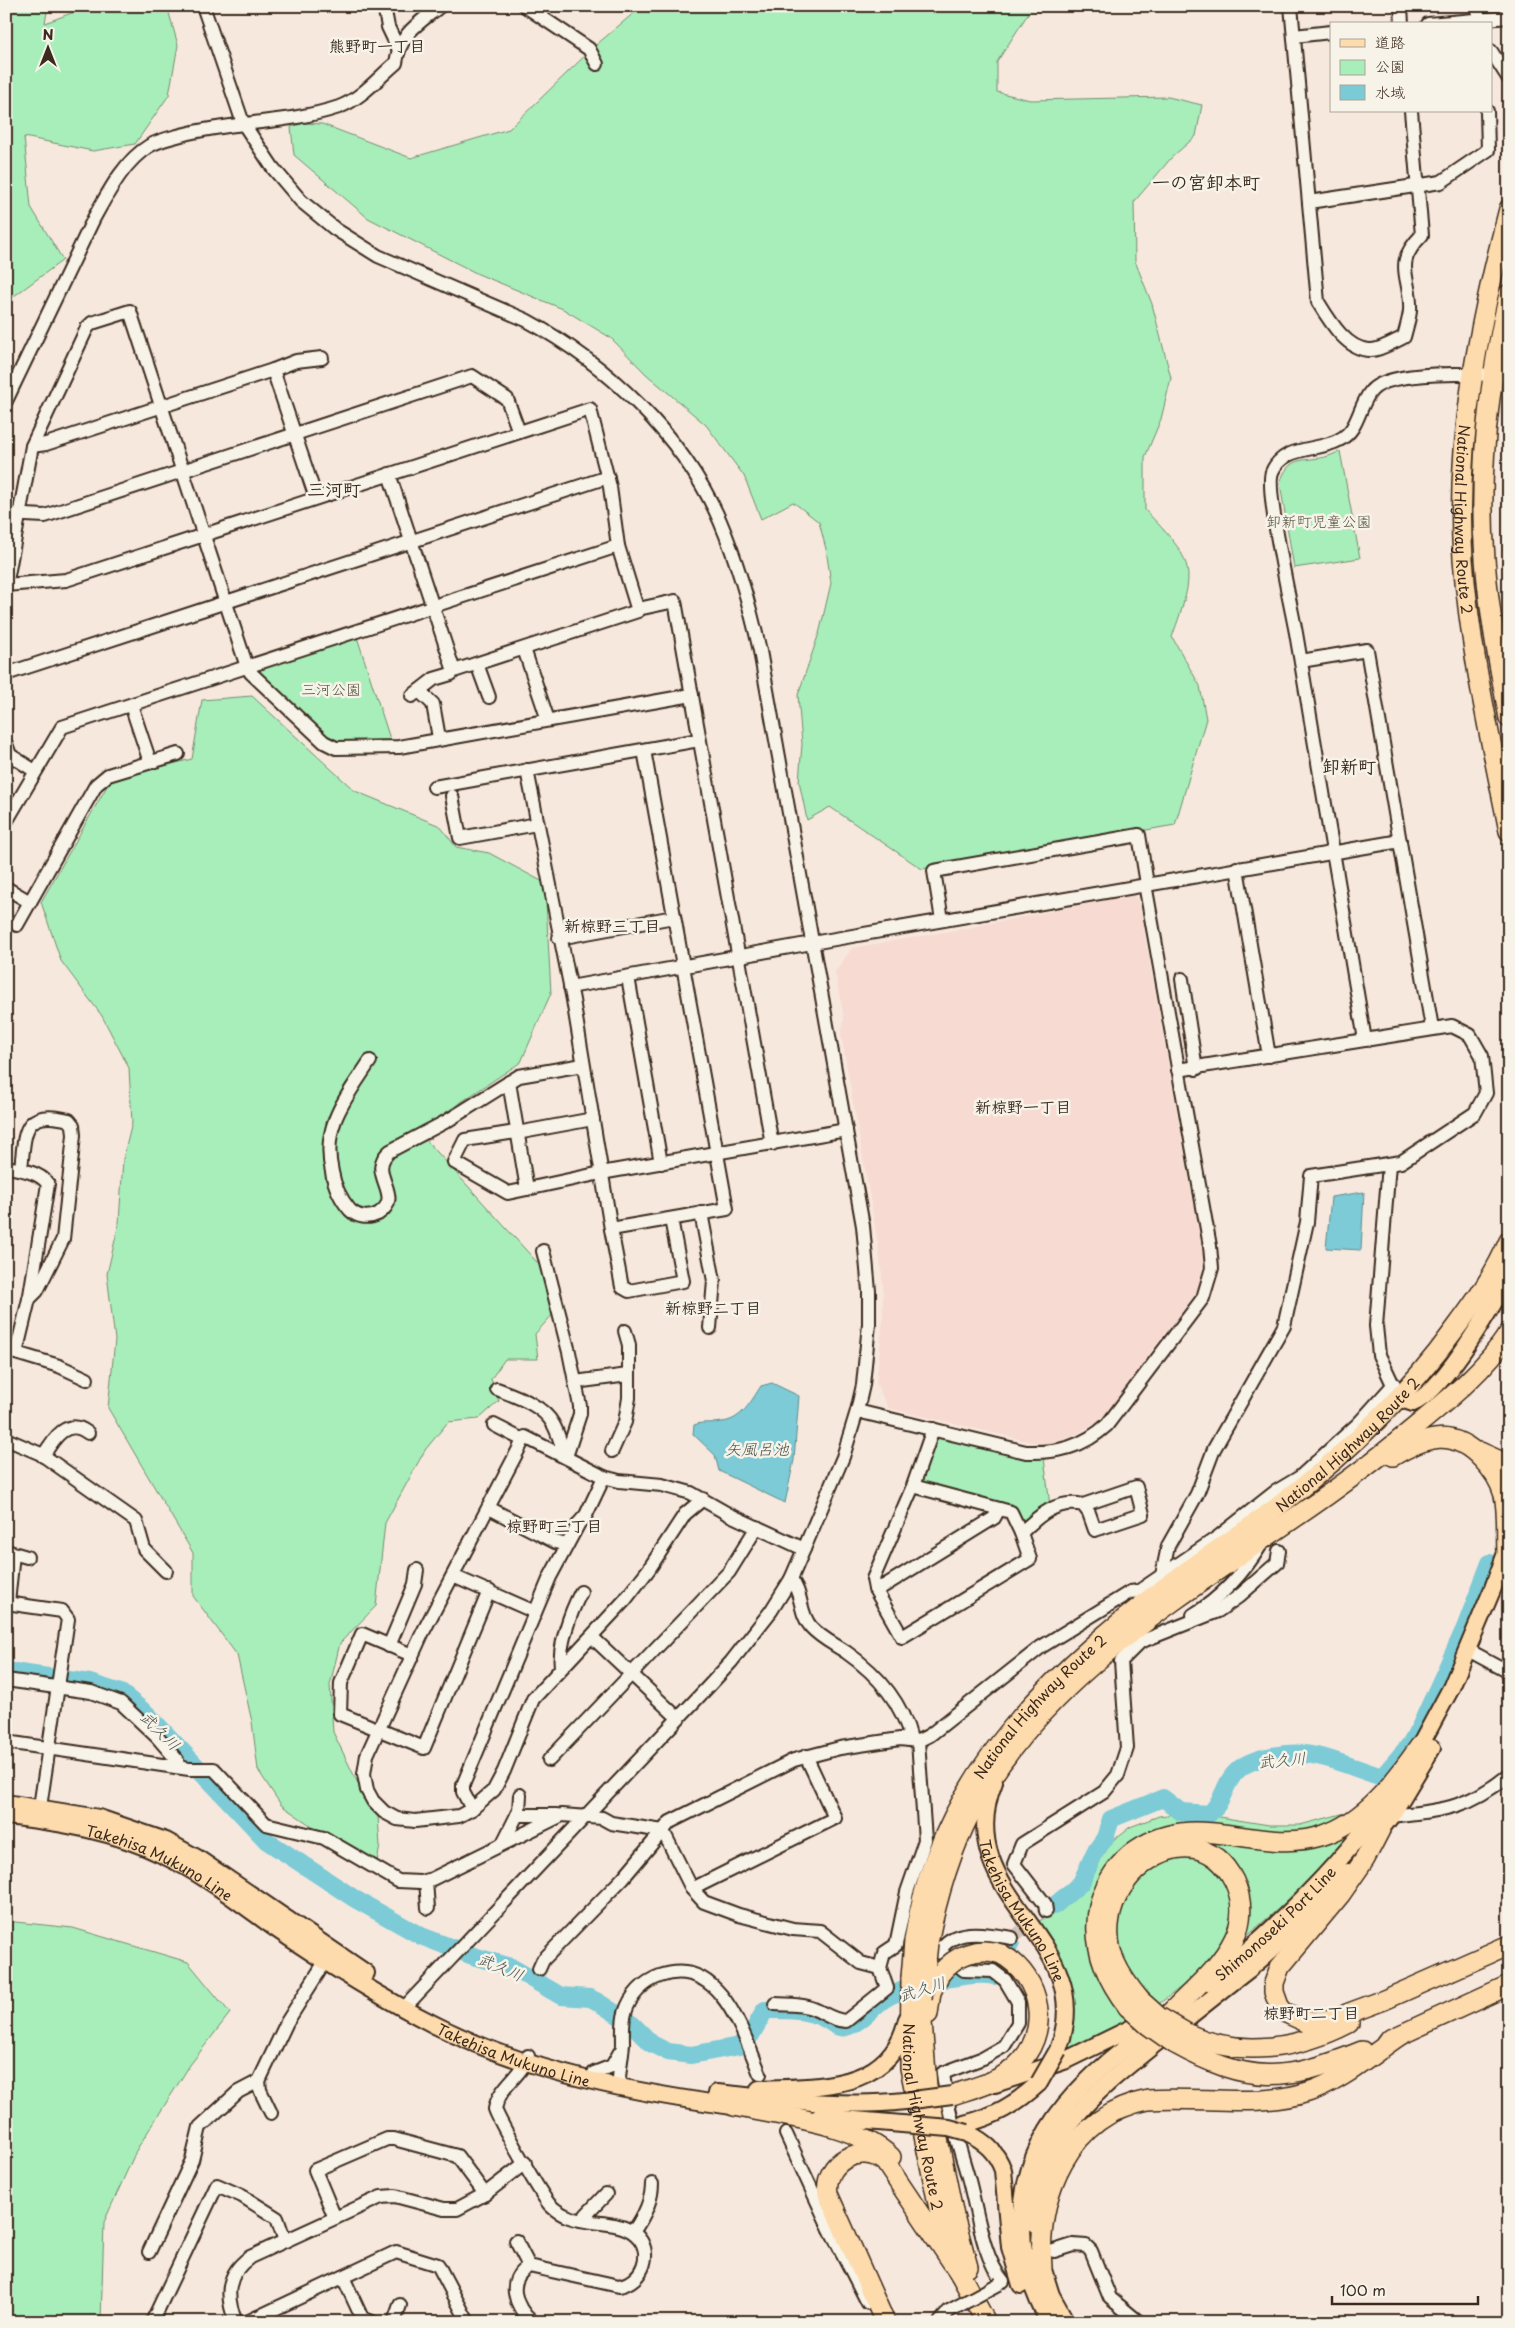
<svg xmlns="http://www.w3.org/2000/svg" width="1515" height="2328" viewBox="0 0 1515 2328" font-family="'Playpen Sans','Klee One',sans-serif">
<style>
.built{fill:#f7dad2}
.green{fill:#a8eeba;stroke:#728c6c}
.water{fill:#7bcbd6;stroke:#618b8c}
.lines{fill:none;stroke-linecap:round;stroke-linejoin:round}
.river{stroke:#7bcbd6;stroke-width:18}
.minor-tunnel{stroke:#d1c2b8;stroke-width:12;stroke-dasharray:12 6;stroke-linecap:butt}
.minor-casing{stroke:#3b2a1e;stroke-width:16}
.major-casing{stroke:#3b2a1e;stroke-width:20}
.highway-casing{stroke:#3b2a1e;stroke-width:22}
.minor{stroke:#f7f3e8;stroke-width:12}
.major{stroke:#fedbac;stroke-width:16}
.highway{stroke:#fedbac;stroke-width:19}
.minor-bridge-casing{stroke:#3b2a1e;stroke-width:16;stroke-linecap:butt}
.major-bridge-casing{stroke:#3b2a1e;stroke-width:20;stroke-linecap:butt}
.highway-bridge-casing{stroke:#3b2a1e;stroke-width:22;stroke-linecap:butt}
.minor-bridge{stroke:#f7f3e8;stroke-width:12}
.major-bridge{stroke:#fedbac;stroke-width:16}
.highway-bridge{stroke:#fedbac;stroke-width:19}
.labels{text-anchor:middle;dominant-baseline:central;stroke-width:5;stroke-linejoin:round;paint-order:stroke}
.park-label{font-size:15px;fill:#51513d;stroke:#f7f3e8}
.street-label{font-size:15px;fill:#3b2a1e;stroke:#f7f3e8}
.neighbourhood-label{font-size:16px;font-weight:bold;fill:#3b2a1e;stroke:#f7f3e8}
.water-label{font-size:16px;font-style:italic;fill:#4b524c;stroke:#f7f3e8}
.quarter-label{font-size:18px;font-weight:bold;fill:#3b2a1e;stroke:#f7f3e8}
</style>
<rect width="100%" height="100%" fill="#f7e8de"/>
<filter id="ink" filterUnits="userSpaceOnUse"><feTurbulence type="fractalNoise" baseFrequency=".02" numOctaves="2"/><feDisplacementMap in="SourceGraphic" scale="10" xChannelSelector="R" yChannelSelector="G"/><feConvolveMatrix kernelMatrix="1 2 1 2 8 2 1 2 1" color-interpolation-filters="sRGB"/></filter>
<g filter="url(#ink)">
<polygon class="built" points="1132,895 1138,899 1203,1256 1201,1282 1195,1294 1107,1411 1096,1423 1072,1437 1051,1443 1031,1442 888,1408 876,1383 883,1320 883,1286 878,1243 841,1034 844,1018 835,972 852,948 962,929"/>
<g class="green">
<polygon points="6,6 48,6 45,23 90,6 167,6 178,45 169,95 135,144 93,151 24,137 31,207 63,260 6,302"/>
<path d="M642 6H1033L997 62V92L1030 100 1168 97 1202 105 1196 136 1172 157 1134 202 1135 261 1152 304 1171 378 1161 419 1145 457V510C1196 563 1197 568 1172 637L1200 686 1206 719 1175 825 922 869 830 807 807 820 799 781 802 744 798 695 820 630 831 583 826 549 819 522 793 502 761 519 744 476 706 425 646 374 611 338 563 309 478 274 368 218 294 155 291 127 303 123 322 124 411 158 509 129 596 45Z"/>
<path d="M1340 451 1360 558 1294 568 1280 483C1289 455 1302 462 1325 457 1330 456 1336 453 1340 451Z"/>
<polygon points="357,637 391,742 339,743 325,739 256,671"/>
<polygon points="252,696 355,791 440,826 456,847 489,853 545,883 551,993 521,1062 418,1131 544,1270 554,1313 535,1334 538,1359 505,1359 491,1379 499,1401 479,1419 448,1422 425,1450 385,1523 376,1606 340,1643 330,1685 333,1732 366,1800 378,1816 380,1846 377,1861 342,1847 281,1805 258,1770 252,1722 237,1655 193,1596 193,1553 108,1408 115,1340 107,1274 119,1223 123,1159 132,1123 129,1068 102,1016 61,961 41,902 111,779 192,759 202,700"/>
<polygon points="941,1437 1027,1458 1044,1458 1050,1506 1021,1521 924,1484 920,1478 932,1440"/>
<path d="M1180 1809 1210 1812 1219 1817 1269 1825H1300L1349 1812C1338 1819 1326 1827 1312 1830 1306 1832 1299 1832 1293 1832 1240 1834 1182 1804 1134 1841 1123 1850 1113 1864 1104 1875L1134 2022 1063 2054C1083 1998 1070 1968 1037 1923L1078 1891 1094 1859 1108 1844 1130 1827 1159 1816 1175 1814Z"/>
<path d="M1358 1823C1323 1866 1285 1906 1241 1940L1239 1872 1226 1857 1155 1844 1234 1839Z"/>
<path d="M1193 1856C1208 1863 1212 1868 1223 1880 1230 1889 1231 1893 1231 1905 1234 1950 1189 1981 1156 2006L1129 1978 1117 1940 1119 1911 1133 1881 1163 1859Z"/>
<polygon points="6,1921 73,1928 188,1962 230,2013 190,2065 137,2149 104,2222 101,2322 6,2322"/>
</g>
<g class="water">
<polygon points="1364,1192 1361,1250 1326,1248 1331,1197"/>
<path d="M772 1383 799 1396 794 1460 785 1503 719 1471 715 1455 693 1434 694 1425C704 1421 711 1424 722 1422 742 1420 751 1401 761 1386Z"/>
</g>
<g class="lines">
<g class="river">
<path d="M6 1671 90 1683 121 1693 147 1714 267 1841 355 1899 421 1936 473 1956 511 1967 561 1996 590 1998 598 2002 633 2025 652 2044 668 2052 691 2055 739 2046 751 2035 765 2010C786 2010 807 2009 825 2019 833 2023 837 2029 846 2027 859 2024 872 2008 883 2000 903 1986 971 1971 994 1976L1011 1942"/>
<path d="M1054 1906 1081 1883 1095 1852 1105 1838 1111 1819 1163 1798 1181 1812 1209 1814C1224 1802 1224 1782 1238 1770 1253 1756 1292 1751 1312 1755 1335 1759 1359 1770 1382 1777L1412 1742 1421 1725 1465 1628 1490 1563"/>
</g>
<polyline class="minor-tunnel" points="1012,1938 1046,1911"/>
<g class="minor-casing">
<g id="minor">
<path d="M203 6 243 123 273 168 301 201 335 229 378 256 526 320C606 363 683 436 720 521 738 563 750 606 760 651L863 1226 869 1291V1324L863 1385 857 1411 843 1457 804 1549 791 1579 771 1611 731 1662 707 1688 404 2008"/>
<polyline points="384,6 388,27 398,48"/>
<polyline points="525,6 589,49 597,64"/>
<path d="M1291 6 1318 302C1329 320 1347 351 1371 350 1381 350 1395 341 1404 337 1406 329 1409 320 1410 311 1412 276 1391 266 1422 235L1411 111"/>
<polyline points="1401,6 1402,24"/>
<polyline points="1477,6 1480,24"/>
<polyline points="1428,24 1509,17"/>
<polyline points="1294,36 1331,32"/>
<polyline points="1491,51 1509,79"/>
<polyline points="1309,202 1441,182 1488,150 1487,111"/>
<polyline points="273,370 296,361 322,358"/>
<path d="M6 401 94 218C108 193 124 161 149 146 159 140 170 138 181 135 233 121 288 124 339 107 361 99 379 77 396 63 400 33 418 24 440 6"/>
<polyline points="32,446 46,444 273,370 316,498"/>
<polyline points="6,514 45,516 472,376 507,399 519,432"/>
<polyline points="6,585 66,580 590,409 610,487 618,546 638,611 454,671 389,474"/>
<polyline points="6,586 32,446 87,328 92,323 130,311 247,667 251,673 324,742 336,748 399,747 692,695"/>
<polyline points="638,609 675,601 772,1144"/>
<polyline points="524,649 548,720"/>
<polyline points="1301,661 1367,650 1432,1028"/>
<polyline points="477,664 489,697"/>
<polyline points="6,674 608,477"/>
<polyline points="419,691 433,704 439,738"/>
<polyline points="412,696 434,679 451,674 454,671"/>
<polyline points="131,705 150,762"/>
<polyline points="6,744 10,755 35,771"/>
<polyline points="527,770 573,1000 611,1229 727,1209 644,750"/>
<polyline points="434,787 699,740"/>
<polyline points="452,796 460,838 537,824"/>
<polyline points="6,822 62,727 618,546"/>
<polyline points="1237,868 1269,1056"/>
<polyline points="6,888 30,902"/>
<polyline points="942,920 934,871 1139,835 1147,884"/>
<polyline points="17,925 96,785 108,775 178,754"/>
<polyline points="559,938 674,917"/>
<polyline points="628,977 661,1163"/>
<polyline points="1182,979 1196,1069"/>
<polyline points="570,987 812,943 1400,841"/>
<path d="M1365 1040C1342 904 1320 768 1296 633 1291 606 1265 490 1272 472 1283 445 1317 452 1339 440 1359 430 1358 407 1371 391 1389 369 1480 374 1509 376"/>
<path d="M370 1061C346 1098 321 1126 332 1172 334 1185 341 1200 350 1210 357 1217 368 1219 378 1214 407 1195 364 1173 390 1151L447 1121 519 1076 583 1065"/>
<polyline points="509,1082 527,1189 601,1173 846,1130"/>
<polyline points="516,1132 465,1140 454,1162 508,1193 527,1189"/>
<polyline points="517,1133 593,1119"/>
<polyline points="1389,1164 1376,1326 1379,1355 1396,1391"/>
<path d="M6 1167C19 1169 40 1172 48 1184L30 1295 16 1353"/>
<path d="M21 1169C25 1133 22 1108 69 1120L73 1125 74 1135 63 1239 37 1291 29 1299"/>
<polyline points="701,1213 714,1281 710,1328"/>
<polyline points="611,1229 622,1287 629,1291 683,1281 671,1219"/>
<polyline points="543,1251 569,1352 580,1406 580,1414 566,1457"/>
<polyline points="6,1350 59,1366 87,1379"/>
<polyline points="575,1382 628,1375"/>
<path d="M497 1389C515 1396 543 1405 553 1424 559 1434 561 1446 566 1457"/>
<path d="M857 1411 1026 1452C1058 1453 1083 1447 1107 1425L1203 1298 1212 1268 1210 1246 1145 884"/>
<polyline points="494,1425 523,1440"/>
<polyline points="6,1439 41,1454 136,1521 144,1549 166,1571"/>
<polyline points="612,1451 625,1422 629,1398 629,1345 625,1331"/>
<path d="M43 1456C54 1438 67 1417 88 1433"/>
<polyline points="913,1486 1011,1512 1021,1533 1030,1559 902,1637 875,1589 873,1579 913,1486 933,1429"/>
<polyline points="703,1499 685,1514 649,1569 625,1600 533,1699 504,1771 494,1790 472,1809 459,1816 415,1821 397,1819 384,1812 373,1801 367,1790 364,1774 367,1755 422,1634 525,1437 604,1477 619,1481 662,1485 691,1493 728,1514 804,1549"/>
<polyline points="489,1508 555,1542 567,1545"/>
<path d="M1021 1533C1038 1516 1057 1499 1083 1505L1089 1513 1095 1530 1143 1514 1136 1487 1083 1505"/>
<polyline points="6,1551 27,1557"/>
<polyline points="1162,1575 1168,1546 1197,1494 1214,1449 1284,1326 1307,1222 1311,1176 1401,1162 1475,1113 1486,1093 1482,1056 1470,1035 1452,1026 1178,1070"/>
<polyline points="453,1576 535,1612"/>
<path d="M791 1579C803 1594 799 1614 811 1627 821 1638 834 1644 846 1652 876 1673 902 1702 911 1739"/>
<polyline points="875,1589 884,1586 994,1518 999,1509"/>
<polyline points="6,1603 62,1611 68,1619 40,1807"/>
<polyline points="8,1603 13,1554"/>
<path d="M1193 1615C1221 1598 1245 1571 1262 1543"/>
<polyline points="592,1637 678,1718"/>
<polyline points="389,1646 415,1584 417,1570"/>
<polyline points="1468,1650 1509,1672"/>
<polyline points="412,1655 362,1634 341,1683 340,1714 424,1748 489,1591"/>
<path d="M561 1668C558 1646 571 1611 581 1592"/>
<polyline points="6,1680 91,1692 121,1703 158,1738 177,1760 178,1766"/>
<polyline points="6,1742 189,1769 214,1769 266,1824 324,1838 398,1881 420,1882 432,1879 562,1815 602,1818 611,1823 663,1831"/>
<polyline points="549,1760 729,1572 757,1527"/>
<polyline points="472,1809 463,1792 463,1785 550,1577 579,1523 586,1515 604,1477"/>
<polyline points="517,1815 557,1815"/>
<path d="M1391 1816C1443 1810 1467 1809 1509 1775"/>
<polyline points="663,1831 692,1889 704,1902 739,1915 793,1929 820,1931 861,1963 880,1968 884,1953 896,1945 907,1892 925,1840 918,1741"/>
<polyline points="503,1843 519,1811 520,1795"/>
<polyline points="426,1881 428,1908"/>
<polyline points="692,1889 835,1818 806,1756"/>
<polyline points="1046,1911 1045,1904 1014,1864 1022,1844 1104,1792 1118,1775 1127,1748 1121,1661 1140,1642 1218,1611 1238,1597 1277,1563 1279,1551"/>
<path d="M920 1949 942 1953 964 1970 993 1971 1005 1980 1018 2002V2023L1004 2046 983 2058 943 2073C947 2109 958 2143 968 2177 977 2208 982 2257 1003 2281"/>
<path d="M939 1952C953 1926 988 1934 1012 1938"/>
<polyline points="539,1969 543,1960 623,1878 670,1822 794,1760 840,1748 900,1739 918,1741 930,1735 1041,1647 1130,1592 1139,1591 1218,1537 1275,1492 1300,1477 1358,1424 1394,1384"/>
<path d="M775 2004C786 2005 797 2004 808 2007 821 2010 832 2021 846 2021L887 1988 880 1968"/>
<path d="M528 2056C521 2077 499 2086 495 2109 498 2119 542 2197 550 2205 555 2210 563 2215 569 2217 588 2225 619 2220 635 2234 655 2251 643 2282 619 2286L529 2266C505 2280 515 2307 532 2322"/>
<polyline points="594,2073 612,2066 620,2052"/>
<polyline points="259,2081 260,2090 271,2113"/>
<path d="M627 2089 621 2084 619 2078C620 2066 622 2055 623 2044 623 2033 622 2023 625 2013 630 1996 643 1982 660 1976 720 1955 743 2033 760 2074"/>
<polyline points="786,2134 829,2227 868,2303"/>
<polyline points="335,2218 315,2170 387,2139 394,2139 457,2156 485,2194"/>
<polyline points="584,2220 586,2215 606,2194"/>
<path d="M633 2232C643 2218 652 2202 652 2184"/>
<polyline points="516,2241 529,2266"/>
<polyline points="1054,2251 1073,2245 1086,2246 1091,2251 1110,2298 1139,2322"/>
<polyline points="149,2252 192,2160 200,2127 238,2092 259,2081 287,2022 330,1954"/>
<polyline points="343,2277 362,2318 372,2322"/>
<polyline points="152,2322 217,2185 242,2196 277,2218 285,2241"/>
<path d="M236 2322C225 2296 226 2274 250 2257L381 2197 395 2196 444 2209H457L485 2194 525 2163"/>
<polyline points="247,2322 396,2252 438,2265 468,2322"/>
<polyline points="394,2322 400,2305"/>
<polyline points="940,2322 949,2311"/>
</g>
</g>
<g class="major-casing">
<g id="major">
<path d="M1398 1398 1413 1403C1443 1392 1491 1307 1509 1277"/>
<polyline points="1414,1757 1451,1688 1493,1588 1509,1545"/>
<path id="s1" d="M994 1782C947 1898 1102 1937 1058 2050"/>
<polyline points="6,1803 99,1818 166,1841 197,1858 366,1973"/>
<path id="s2" d="M6 1816C60 1822 114 1831 163 1855 204 1874 239 1902 275 1928 326 1963 380 1997 435 2025 532 2074 640 2094 747 2108"/>
<polyline points="1372,1841 1391,1816 1432,1748"/>
<path id="s3" d="M1208 1983C1278 1928 1339 1867 1391 1795"/>
<polyline points="995,2084 1064,2061 1148,2020"/>
<path d="M759 2089C818 2086 891 2092 907 2019"/>
<path d="M717 2093C779 2099 842 2108 905 2101"/>
<polyline points="819,2117 914,2125"/>
<path d="M964 2124C994 2117 1016 2104 1039 2083"/>
<path d="M967 2133C985 2142 996 2151 1003 2170L1010 2247 1021 2285"/>
<path d="M1036 2225C1036 2137 1094 2093 1156 2043 1186 2019 1217 1994 1248 1970 1284 1940 1317 1907 1348 1872"/>
<polyline points="1039,2257 1051,2295 1066,2322"/>
<path d="M1049 2322C1009 2250 1012 2170 1065 2105 1092 2072 1128 2046 1162 2020"/>
</g>
</g>
<g class="highway-casing">
<g id="highway">
<path id="s4" d="M1509 209C1479 323 1455 440 1463 559 1470 651 1491 741 1509 831"/>
<path d="M1509 294C1489 380 1478 472 1485 559 1489 613 1499 665 1509 718"/>
<polyline points="1480,1452 1509,1465"/>
<path d="M1393 1456C1427 1436 1453 1428 1482 1459 1492 1469 1500 1481 1504 1495 1508 1513 1506 1533 1507 1552"/>
<polyline points="1380,1830 1365,1859 1340,1895 1280,1967 1274,1983 1274,1992 1279,2006 1284,2012 1306,2022 1333,2019 1384,2000 1509,1945"/>
<path id="s5" d="M914 1941C938 1774 1060 1663 1190 1569 1222 1546 1255 1525 1286 1500 1349 1451 1408 1394 1455 1329 1476 1301 1495 1274 1509 1241"/>
<path d="M928 1943C937 1897 950 1853 971 1812 1060 1643 1256 1559 1397 1442 1436 1409 1481 1376 1509 1333"/>
<path id="s6" d="M911 1978 910 2068 944 2233 960 2274 986 2322"/>
<path d="M1140 2000C1130 1988 1121 1976 1115 1962 1081 1883 1194 1800 1234 1881 1243 1900 1243 1921 1234 1939 1220 1968 1191 1991 1169 2014"/>
<path d="M1128 2007C1104 1976 1090 1941 1100 1902 1106 1881 1119 1862 1136 1850 1197 1808 1257 1855 1321 1836 1365 1822 1395 1782 1420 1746"/>
<polyline points="921,2009 927,2086 954,2216 968,2267"/>
<polyline points="928,2014 931,1992 940,1974"/>
<path d="M1188 2034C1241 2058 1299 2049 1349 2023"/>
<polyline points="1387,2041 1509,1985"/>
<path d="M1175 2044C1249 2085 1286 2082 1362 2051"/>
<path d="M952 2095C973 2088 998 2082 1015 2067 1052 2035 1043 1977 1001 1954"/>
<path d="M734 2106C784 2117 853 2122 891 2157"/>
<path d="M1042 2268C1037 2193 1068 2116 1148 2100 1199 2096 1259 2108 1308 2092 1341 2082 1371 2055 1399 2036"/>
<path d="M885 2322 828 2194C823 2162 861 2142 885 2162L960 2274"/>
</g>
</g>
<use href="#minor" class="minor"/>
<use href="#major" class="major"/>
<use href="#highway" class="highway"/>
<g class="minor-bridge-casing">
<polyline id="minor-bridge" points="949,2311 999,2284"/>
</g>
<g class="major-bridge-casing">
<g id="major-bridge">
<polyline points="1039,2083 1058,2050"/>
<polyline points="905,2101 952,2095"/>
<polyline points="914,2125 949,2128 967,2133"/>
</g>
</g>
<g class="highway-bridge-casing">
<g id="highway-bridge">
<path d="M940 1974C955 1955 978 1946 1001 1954"/>
<polyline points="911,1978 914,1941"/>
<polyline points="922,1999 928,1943"/>
<polyline points="1140,2000 1159,2017 1188,2034"/>
<polyline points="1128,2007 1148,2025 1175,2044"/>
</g>
</g>
<use href="#minor-bridge" class="minor-bridge"/>
<use href="#major-bridge" class="major-bridge"/>
<use href="#highway-bridge" class="highway-bridge"/>
</g>
</g>
<g class="labels">
<g class="park-label">
<text x="1319" y="520">卸新町児童公園</text>
<text x="331" y="688">三河公園</text>
</g>
<g class="street-label">
<text stroke="none"><textPath href="#s4" startOffset="315">National Highway Route 2</textPath></text>
<text stroke="none"><textPath href="#s5" startOffset="678">National Highway Route 2</textPath></text>
<text stroke="none"><textPath href="#s5" startOffset="272">National Highway Route 2</textPath></text>
<text stroke="none"><textPath href="#s2" startOffset="162">Takehisa Mukuno Line</textPath></text>
<text stroke="none"><textPath href="#s1" startOffset="139">Takehisa Mukuno Line</textPath></text>
<text stroke="none"><textPath href="#s3" startOffset="90">Shimonoseki Port Line</textPath></text>
<text stroke="none"><textPath href="#s2" startOffset="568">Takehisa Mukuno Line</textPath></text>
<text stroke="none"><textPath href="#s6" startOffset="140">National Highway Route 2</textPath></text>
</g>
<g class="neighbourhood-label">
<text x="377" y="45">熊野町一丁目</text>
<text x="612" y="925">新椋野三丁目</text>
<text x="1023" y="1106">新椋野一丁目</text>
<text x="713" y="1307">新椋野二丁目</text>
<text x="554" y="1525">椋野町三丁目</text>
<text x="1311" y="2012">椋野町二丁目</text>
</g>
<g class="water-label">
<text x="757" y="1448">矢風呂池</text>
<text transform="translate(161 1730) rotate(45)">武久川</text>
<text transform="translate(1282 1759) rotate(-5)">武久川</text>
<text transform="translate(501 1966) rotate(23)">武久川</text>
<text transform="translate(922 1988) rotate(-17)">武久川</text>
</g>
<g class="quarter-label">
<text x="1206" y="181">一の宮卸本町</text>
<text x="334" y="488">三河町</text>
<text x="1349" y="765">卸新町</text>
</g>
</g>
<rect width="1515" height="2328" fill="none" stroke="#f7f3e8" stroke-width="25"/>
<rect x="12" y="12" width="1490" height="2303" fill="none" stroke="#3b2a1e" stroke-width="2" filter="url(#ink)"/>
<rect x="1330" y="22" width="162" height="90" fill="#f7f3e8" stroke="#aca397"/>
<rect x="1340" y="39" width="25" height="8" fill="#fedbac" stroke="#aca397"/>
<text x="1375" y="48" font-size="15" fill="#3b2a1e">道路</text>
<rect x="1340" y="60" width="25" height="15" fill="#a8eeba" stroke="#aca397"/>
<text x="1375" y="72" font-size="15" fill="#3b2a1e">公園</text>
<rect x="1340" y="85" width="25" height="15" fill="#7bcbd6" stroke="#aca397"/>
<text x="1375" y="98" font-size="15" fill="#3b2a1e">水域</text>
<g transform="translate(48 48)" stroke="#f7f3e8" stroke-width="4" paint-order="stroke">
<path d="M0-4L9 19L0 12L-9 19Z" fill="#3b2a1e"/>
<text y="-8" font-size="14" font-weight="bold" text-anchor="middle" fill="#3b2a1e">N</text>
</g>
<path d="M1332 2296v8h146v-8" fill="none" stroke="#3b2a1e" stroke-width="2.5"/>
<text x="1340" y="2296" font-size="15" fill="#3b2a1e" stroke="#f7f3e8" stroke-width="4" paint-order="stroke">100 m</text>
</svg>
